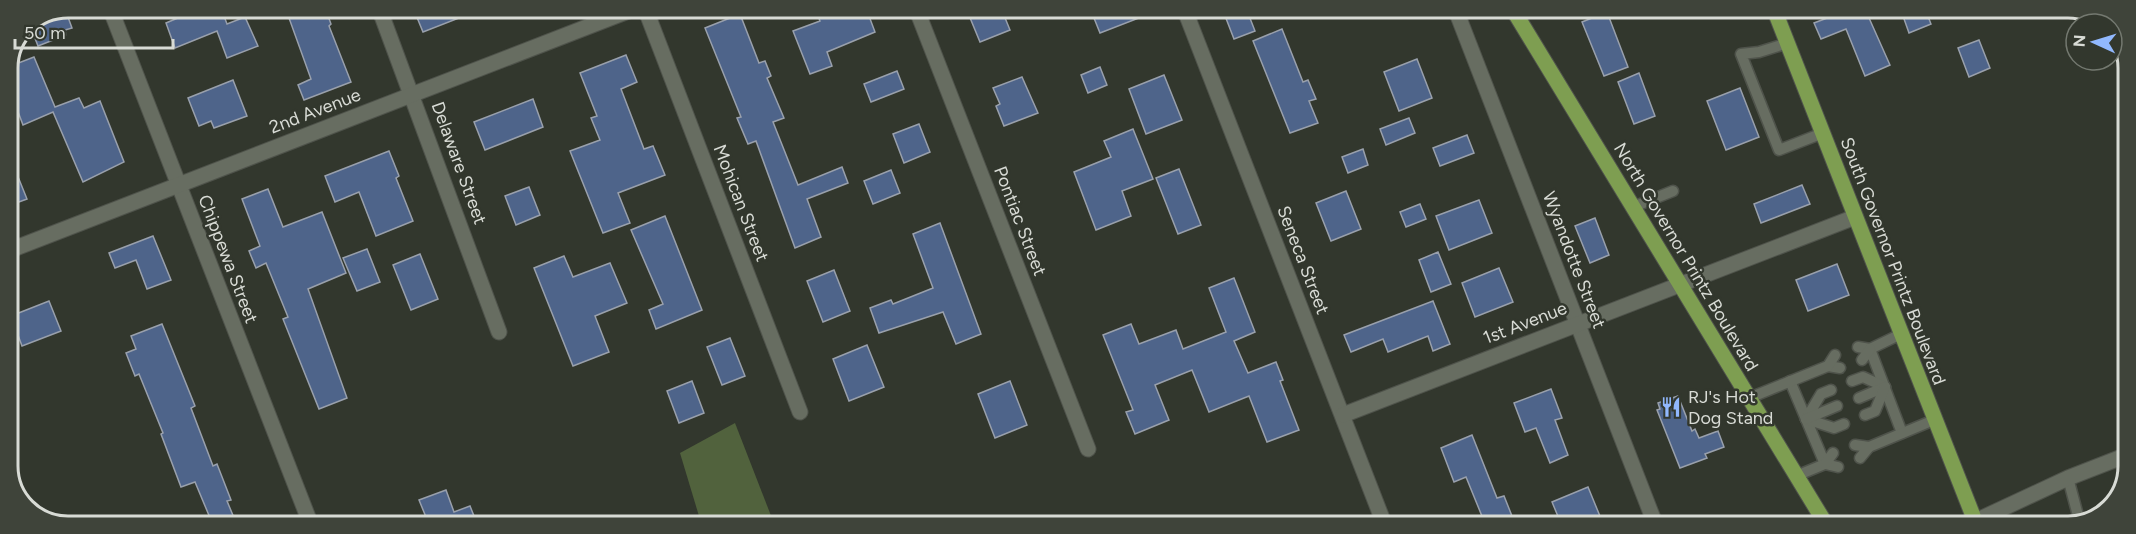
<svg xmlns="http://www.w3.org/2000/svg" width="2136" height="534" viewBox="0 0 2136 534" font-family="Figtree,sans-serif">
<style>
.green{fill:#51623d}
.building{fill:#4e648a;stroke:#99a0ac;stroke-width:1.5}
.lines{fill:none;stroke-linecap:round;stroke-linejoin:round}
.service-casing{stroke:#4f534b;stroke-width:13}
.minor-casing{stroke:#4f534b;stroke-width:17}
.primary-casing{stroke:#4f534b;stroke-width:17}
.service{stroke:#676d61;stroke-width:10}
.minor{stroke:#676d61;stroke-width:15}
.primary{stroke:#7e9e51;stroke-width:15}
.labels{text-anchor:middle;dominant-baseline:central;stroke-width:5;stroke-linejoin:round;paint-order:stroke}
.street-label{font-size:18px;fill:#d8dbd5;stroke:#32372d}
.poi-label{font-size:18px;fill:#d8dbd5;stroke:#32372d;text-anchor:start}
.rim{fill:none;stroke:#d8dbd5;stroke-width:3}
</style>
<rect width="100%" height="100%" fill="#32372d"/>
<polygon class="green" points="735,423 775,526 702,526 680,453"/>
<g class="building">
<polygon points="212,8 221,8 227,24 245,17 258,46 227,58 217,31 175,48 166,23 199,9 200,12"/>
<polygon points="294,8 325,8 331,24 329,26 351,82 304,100 298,85 311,79 289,18 297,15"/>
<polygon points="434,8 481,8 482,9 423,32 416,15"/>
<polygon points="815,8 866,8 875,32 827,52 832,66 810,74 793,31 820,21"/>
<polygon points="966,8 1001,8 1010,30 980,42"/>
<polygon points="1090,8 1162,8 1162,9 1100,33"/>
<polygon points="1222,8 1246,8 1255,31 1234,39"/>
<polygon points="65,9 72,28 65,30 66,35 38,46 29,23"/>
<polygon points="1851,9 1865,9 1890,65 1865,76 1846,29 1821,39 1814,23"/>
<polygon points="1921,9 1925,9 1931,24 1909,33 1903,16"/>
<polygon points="1607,12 1628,67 1604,76 1582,22"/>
<polygon points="740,14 759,63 765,61 771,76 767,78 784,118 773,122 798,185 842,167 848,183 807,199 821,237 795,248 756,141 748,144 737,118 741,117 705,28"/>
<polygon points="1282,29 1303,82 1308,80 1316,99 1309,101 1318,123 1290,133 1253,41"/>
<polygon points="1979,40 1990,68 1969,77 1958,48"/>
<polygon points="626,55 637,82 621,89 644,149 653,146 665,175 618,193 630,223 603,233 570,151 600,140 591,118 597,116 580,73"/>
<polygon points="34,57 55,107 79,98 84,108 100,101 124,162 83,182 53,112 23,125 8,85 8,67"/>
<polygon points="1417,59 1432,98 1399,111 1384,72"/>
<polygon points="1100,67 1107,85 1088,93 1081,75"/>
<polygon points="897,71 904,89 871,102 864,84"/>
<polygon points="1639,73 1655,116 1634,124 1618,82"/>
<polygon points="1164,75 1182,120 1146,134 1129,89"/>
<polygon points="1022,77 1038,113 1004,126 996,106 1000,104 993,88"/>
<polygon points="233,80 247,116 214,128 211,121 199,126 188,98"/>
<polygon points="1740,88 1759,137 1726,150 1707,101"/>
<polygon points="533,99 543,127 485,150 474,122"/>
<polygon points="1409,118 1415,133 1386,145 1380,129"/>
<polygon points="919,124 930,152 904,163 893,134"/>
<polygon points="1133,129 1153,179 1122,191 1131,216 1096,230 1074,172 1111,157 1104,141"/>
<polygon points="1467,135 1474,153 1440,166 1433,148"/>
<polygon points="1363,149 1368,165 1348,173 1342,157"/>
<polygon points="389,151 399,176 396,178 413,221 376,236 359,192 335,202 325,176"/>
<polygon points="8,152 27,199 8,206"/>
<polygon points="1179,169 1201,225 1178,234 1156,178"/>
<polygon points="891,170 900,193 873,204 864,181"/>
<polygon points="1802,185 1810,204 1761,223 1754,204"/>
<polygon points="529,187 540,215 516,225 505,196"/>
<polygon points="268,189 283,227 322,212 346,273 308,289 347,398 319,409 283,319 288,317 266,263 256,268 249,251 260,246 242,199"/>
<polygon points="1346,191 1361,229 1331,241 1316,203"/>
<polygon points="1479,200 1492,233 1449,250 1436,216"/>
<polygon points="1420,204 1426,219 1406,227 1400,212"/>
<polygon points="665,216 702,310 656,329 649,310 663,304 631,230"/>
<polygon points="1595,218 1609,255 1590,263 1575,226"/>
<polygon points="940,223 981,334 956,344 943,312 879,333 870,308 891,300 893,304 933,288 913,234"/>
<polygon points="153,236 171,280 147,289 136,260 115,268 109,253"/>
<polygon points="367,249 380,282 357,291 343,258"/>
<polygon points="1438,252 1451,284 1431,292 1419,260"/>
<polygon points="420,254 438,299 411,310 393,265"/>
<polygon points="564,256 573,277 610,263 627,303 595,316 609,352 573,366 534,268"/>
<polygon points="1837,264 1849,295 1808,311 1796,280"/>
<polygon points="1499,268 1513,302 1475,317 1462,283"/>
<polygon points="834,270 850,311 823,322 807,281"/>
<polygon points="1234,278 1255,332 1234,341 1248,373 1276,362 1283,380 1280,381 1299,430 1267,442 1249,396 1209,412 1192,370 1155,385 1169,420 1135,434 1126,412 1133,410 1103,335 1131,324 1139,344 1176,330 1183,349 1226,332 1209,288"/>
<polygon points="49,301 61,331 22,346 11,316"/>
<polygon points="1433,301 1450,344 1433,351 1428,336 1388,352 1383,339 1351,352 1344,335"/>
<polygon points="162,324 195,406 191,408 213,466 217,464 231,500 227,501 237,525 213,525 195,482 181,487 161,434 163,433 139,374 135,376 126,353 136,349 131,336"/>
<polygon points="730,338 745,376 722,385 707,347"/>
<polygon points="867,345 884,387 849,401 833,359"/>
<polygon points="692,381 704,413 679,423 667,391"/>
<polygon points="1010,381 1027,425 995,438 978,394"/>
<polygon points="1551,389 1562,418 1555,420 1568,455 1550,463 1536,428 1525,432 1514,403"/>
<polygon points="1678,396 1692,431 1695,429 1699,438 1718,431 1724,447 1705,454 1707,458 1680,468 1657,410 1660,409 1658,403"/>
<polygon points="1472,435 1497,498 1504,496 1512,516 1486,526 1466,477 1454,482 1441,448"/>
<polygon points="1588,487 1604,526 1562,526 1552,502"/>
<polygon points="446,490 454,512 470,506 478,526 423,525 428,522 419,500"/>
</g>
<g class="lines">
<g class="service-casing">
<g id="service">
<polyline points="1788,43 1759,52 1741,54 1779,150 1823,133"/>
<polyline points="1633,207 1673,191"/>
<polyline points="1858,347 1870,349 1901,334"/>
<polyline points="1870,349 1902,433"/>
<polyline points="1862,360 1870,349"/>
<polyline points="1828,366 1840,368"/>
<polyline points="1790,381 1825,464 1838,467"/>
<polyline points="1852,381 1863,377 1885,387"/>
<polyline points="1749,398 1828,366 1835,355"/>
<polyline points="1859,398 1885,387"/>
<polyline points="1865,415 1875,411 1885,387"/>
<polyline points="1806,419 1821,394 1831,390"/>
<polyline points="1806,419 1834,428 1844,424"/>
<polyline points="1806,419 1837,406"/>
<polyline points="1855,445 1869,447"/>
<polyline points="1860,458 1869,447 1934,420"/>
<polyline points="1796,476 1825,464 1833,453"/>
<polyline points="2068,478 2080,523"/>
</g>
</g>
<g class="minor-casing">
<g id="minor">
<polyline points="110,8 311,525"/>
<polyline points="379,8 499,332"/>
<polyline points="645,8 800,412"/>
<polyline points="916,8 1088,449"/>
<polyline points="1184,8 1385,526"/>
<polyline points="1455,8 1656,526"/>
<polyline points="8,251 636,8"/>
<polyline points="1343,415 1855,217"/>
<polyline points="1965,526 2068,478 2127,455"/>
</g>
</g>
<g class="primary-casing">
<g id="primary">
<polyline points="1512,8 1827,526"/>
<polyline points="1774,9 1977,526"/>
</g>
</g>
<use href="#service" class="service"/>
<use href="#minor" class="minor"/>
<use href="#primary" class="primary"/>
</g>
<defs>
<g id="restaurant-bare" transform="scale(1.62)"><path d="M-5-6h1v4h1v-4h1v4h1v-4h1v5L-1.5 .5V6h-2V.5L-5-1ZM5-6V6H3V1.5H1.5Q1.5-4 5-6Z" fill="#91b8fd" stroke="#32372d" stroke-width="2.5" paint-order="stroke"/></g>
</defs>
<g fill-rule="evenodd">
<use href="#restaurant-bare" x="1671" y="407"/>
</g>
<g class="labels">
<g class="street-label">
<text transform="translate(315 111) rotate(-21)">2nd Avenue</text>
<text transform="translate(459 163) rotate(70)">Delaware Street</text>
<text transform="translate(741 203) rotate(69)">Mohican Street</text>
<text transform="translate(1020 221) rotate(69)">Pontiac Street</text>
<text transform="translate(1686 257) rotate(59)">North Governor Printz Boulevard</text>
<text transform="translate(228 259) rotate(69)">Chippewa Street</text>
<text transform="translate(1303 260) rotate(69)">Seneca Street</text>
<text transform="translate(1574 260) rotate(69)">Wyandotte Street</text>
<text transform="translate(1893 261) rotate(69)">South Governor Printz Boulevard</text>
<text transform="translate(1525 323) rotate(-21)">1st Avenue</text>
</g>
<g class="poi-label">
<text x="1688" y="397">RJ's Hot<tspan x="1688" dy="21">Dog Stand</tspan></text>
</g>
</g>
<path d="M0 0H2136V534H0ZM68 18H2068A50 50 0 0 1 2118 68V466A50 50 0 0 1 2068 516H68A50 50 0 0 1 18 466V68A50 50 0 0 1 68 18Z" fill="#3f443a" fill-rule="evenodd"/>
<path class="rim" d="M68 18H2068A50 50 0 0 1 2118 68V466A50 50 0 0 1 2068 516H68A50 50 0 0 1 18 466V68A50 50 0 0 1 68 18Z"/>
<g transform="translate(2094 42) rotate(274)"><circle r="28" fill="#32372d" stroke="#747970" stroke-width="1.5"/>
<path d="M0-4.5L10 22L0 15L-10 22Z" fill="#91b8fd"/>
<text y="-9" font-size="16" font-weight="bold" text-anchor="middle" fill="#d8dbd5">N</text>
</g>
<path d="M15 39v9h158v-9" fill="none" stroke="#d8dbd5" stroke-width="3"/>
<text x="24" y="39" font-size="18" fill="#d8dbd5" stroke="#32372d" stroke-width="4.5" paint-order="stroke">50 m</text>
</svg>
